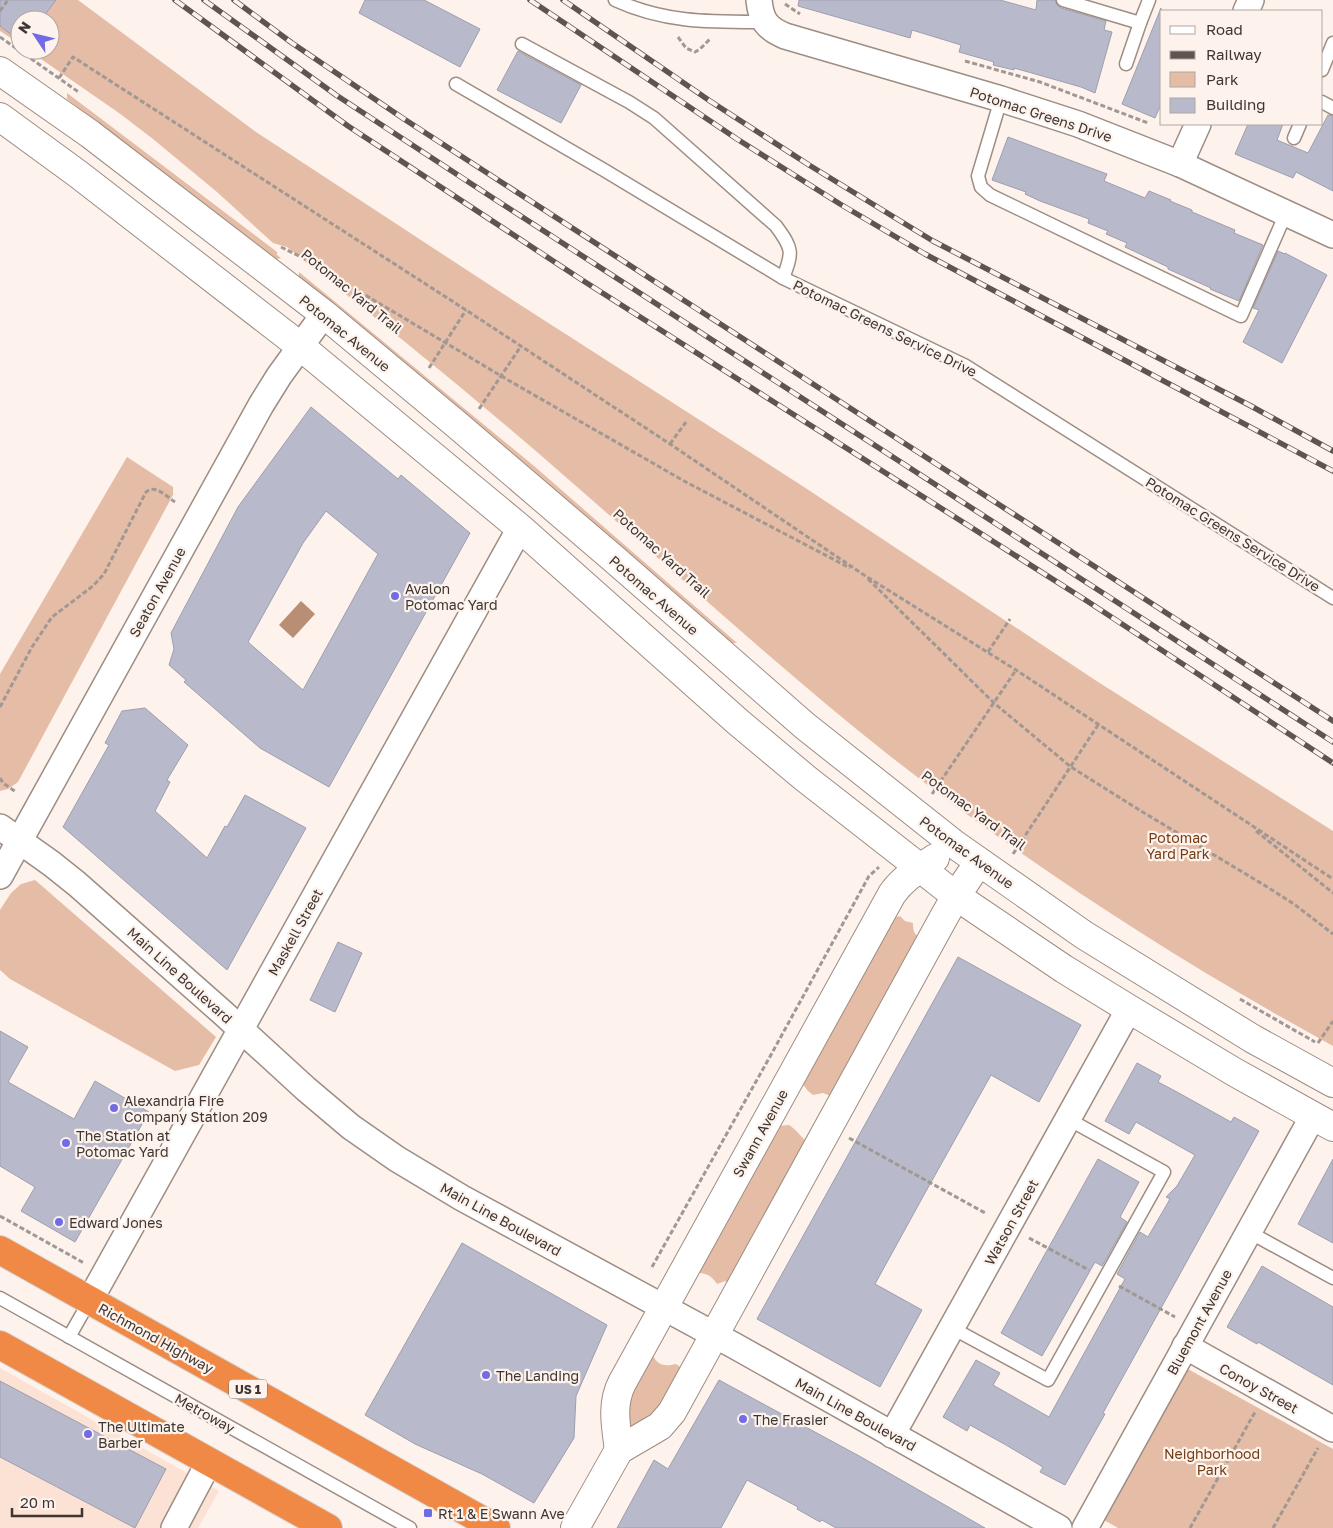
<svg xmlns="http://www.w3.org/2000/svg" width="1333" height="1528" viewBox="0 0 1333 1528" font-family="'Golos Text',sans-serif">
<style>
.built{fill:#fce2d4}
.green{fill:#e5bca5}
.water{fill:#b88e74}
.building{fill:#b8bacb;stroke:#9d9eaf;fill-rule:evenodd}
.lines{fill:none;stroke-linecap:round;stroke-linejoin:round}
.lane-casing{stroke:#9d8d83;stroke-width:15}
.street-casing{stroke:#9d8d83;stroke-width:28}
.secondary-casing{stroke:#9d8d83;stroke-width:30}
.highway-casing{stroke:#d4d3d2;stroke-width:30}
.path{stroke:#a19893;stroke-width:3;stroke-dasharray:5 2.5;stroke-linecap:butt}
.lane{stroke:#fff;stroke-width:12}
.street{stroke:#fff;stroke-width:25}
.secondary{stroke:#fff;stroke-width:28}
.highway{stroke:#ef8945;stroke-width:28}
.rail-casing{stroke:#5c5550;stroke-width:5.5}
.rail{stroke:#fdf2ec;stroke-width:4;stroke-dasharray:11;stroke-linecap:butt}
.poi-dot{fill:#716be6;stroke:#fdf2ec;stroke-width:2}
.labels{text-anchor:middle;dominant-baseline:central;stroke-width:4.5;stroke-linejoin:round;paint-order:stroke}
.shield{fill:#fdf2ec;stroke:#776e6a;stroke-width:1}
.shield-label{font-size:12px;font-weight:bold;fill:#3d3632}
.street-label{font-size:14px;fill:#3d3632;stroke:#fdf2ec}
.poi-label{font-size:14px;fill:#3d3632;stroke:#fdf2ec;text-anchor:start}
.park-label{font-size:14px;fill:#733c14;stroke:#fdf2ec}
</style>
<rect width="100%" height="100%" fill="#fdf2ec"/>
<polygon class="built" points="0,1368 219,1491 198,1528 0,1528"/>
<g class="green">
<path d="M0 0H78L256 132 511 299 804 487 1095 680 1333 831V1046C1178 961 1029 865 890 756 779 668 675 572 568 479 477 399 382 323 287 247L273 243 217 192 153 139 119 113 28 50H50V20H20V44L0 31Z"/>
<polygon points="67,93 277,252 277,255 281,258 274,260 206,205 67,99"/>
<polygon points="299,272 534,466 737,643 730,643 562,497 372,338 299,279"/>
<polygon points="127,457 173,487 173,495 18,782 8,789 0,791 0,674"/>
<polygon points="35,880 216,1037 199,1065 175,1071 10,979 0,970 0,910 11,893 21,884"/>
<path d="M900 916 905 921 913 923C913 931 914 935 921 938L833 1097 823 1093 813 1095 808 1091 802 1083 893 918Z"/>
<path d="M789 1125C796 1129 801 1137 808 1143L729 1284 725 1281 717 1284C712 1277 709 1274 700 1273L697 1264 777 1126Z"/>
<path d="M652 1352C656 1365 663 1367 676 1364L682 1368 659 1412 631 1429 625 1426 620 1394Z"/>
<polygon points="1186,1368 1333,1449 1333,1528 1118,1528 1102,1519"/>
</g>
<polygon class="water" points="301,601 315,614 293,638 279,625"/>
<g class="building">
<polygon points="0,0 56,0 41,20 20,20 20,41 0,26"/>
<polygon points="365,0 424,0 480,29 460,67 359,13"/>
<polygon points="799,0 1000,0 1036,10 1037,0 1055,0 1057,5 1061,8 1106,21 1104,30 1112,32 1095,93 1081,87 1014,68 1014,70 993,65 994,62 959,52 961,45 912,30 910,38 886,31 798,6"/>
<polygon points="1161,8 1162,102 1155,118 1122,104"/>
<polygon points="518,51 581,85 561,123 497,90"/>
<polygon points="1328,115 1333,116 1333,191 1296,172 1293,178 1235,154 1248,124 1283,124 1277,140 1308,153"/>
<polygon points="1008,137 1107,174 1104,181 1145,198 1149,191 1171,200 1170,201 1192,210 1192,212 1235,230 1234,233 1263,245 1239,301 1210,289 1211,288 1168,269 1168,267 1125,247 1127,243 1106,234 1108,231 1088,223 1089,219 1040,201 1025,194 1026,192 992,180"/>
<polygon points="1278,251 1285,254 1285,253 1327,275 1282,363 1243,342 1259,310 1253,308"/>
<path d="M311 407 398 479 401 475 470 533 329 787 260 748 184 682 186 680 169 665 174 649 171 633 238 507ZM326 511 378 554 303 690 248 642 303 543Z"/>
<polygon points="145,708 188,745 167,780 170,782 155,811 207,858 225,826 227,827 245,795 306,828 227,970 63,827 109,745 105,743 122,711"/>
<polygon points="338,942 362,953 335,1012 310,1000"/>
<polygon points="958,957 1081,1025 1039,1102 991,1075 925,1193 875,1284 922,1310 880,1387 757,1319"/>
<polygon points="0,1031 28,1047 8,1082 74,1119 95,1081 149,1112 75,1242 21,1211 35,1187 0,1166"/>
<polygon points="1137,1063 1161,1076 1158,1082 1177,1092 1231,1122 1234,1117 1259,1131 1103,1413 1105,1414 1065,1485 1040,1472 1043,1467 1006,1445 970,1425 967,1431 943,1417 976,1360 1000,1373 993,1385 1049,1417 1125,1279 1117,1274 1140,1232 1148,1237 1170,1199 1166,1197 1177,1186 1195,1155 1136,1122 1129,1134 1105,1121"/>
<polygon points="1098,1159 1139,1182 1120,1217 1127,1222 1102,1266 1095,1262 1042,1356 1001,1333"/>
<polygon points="1333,1159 1333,1243 1298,1224"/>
<polygon points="462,1243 607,1325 576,1396 574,1438 534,1503 482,1474 415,1444 365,1415"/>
<polygon points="1262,1266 1333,1307 1333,1385 1258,1342 1257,1344 1227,1327"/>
<polygon points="719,1380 861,1457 985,1528 836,1528 822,1520 820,1522 797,1509 798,1507 747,1480 721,1528 617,1528 654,1460 668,1469"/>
<polygon points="0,1381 166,1469 135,1528 0,1457"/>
</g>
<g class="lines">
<g class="lane-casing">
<g id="lane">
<path d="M615 0C665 23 710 22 764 22"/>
<polyline points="1063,0 1140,23 1149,0"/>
<path d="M522 44 629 102 654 118 776 226C793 249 793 252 783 278"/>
<polyline points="1126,64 1140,23"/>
<polyline points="1322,70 1333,43"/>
<polyline points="456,84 604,170 783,278 966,366 1333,598"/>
<polyline points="1001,99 978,176 981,187 990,195 1241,316 1286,213"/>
<polyline points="1322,102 1333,108"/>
<polyline points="1294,138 1300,124"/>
<polyline points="1249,1232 1333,1278"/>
<polyline points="0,1298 410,1528"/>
<polyline points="952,1328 1048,1380 1164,1172 1068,1119"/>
<polyline points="69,1337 90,1300"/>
</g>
</g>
<g class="street-casing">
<g id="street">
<path d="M759 0C761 20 766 28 785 36L1001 99 1078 124 1180 164 1333 235"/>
<polyline points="1246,11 1251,0"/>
<polyline points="1180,164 1198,124"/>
<polyline points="0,827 52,864 77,884 223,1013 306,1089 351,1127 397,1159 462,1198 735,1346 1059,1528"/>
<polyline points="0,876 261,405 279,376 324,314"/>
<polyline points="90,1300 520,528"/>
<polyline points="1185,1346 1333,1429"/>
<polyline points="892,1435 1129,1009"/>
<polyline points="174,1528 209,1462"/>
<polyline points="1085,1528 1313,1116"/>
</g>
</g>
<g class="secondary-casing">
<g id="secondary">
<polyline points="0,71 90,134 324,314 456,424 614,559 805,726 954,844 1084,935 1253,1039 1333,1083"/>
<polyline points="0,117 78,174 300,346 520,528 738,722 805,778 956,896 1064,969 1129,1009 1236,1073 1333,1127"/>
<path d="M619 1450C616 1427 611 1404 622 1383L892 894C903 878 919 869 935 858"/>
<polyline points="575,1528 619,1450 660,1426 672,1412 944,917 956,896 979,862"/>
</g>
</g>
<g class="highway-casing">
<g id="highway">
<polyline points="0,1250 496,1528"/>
<polyline points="0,1345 328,1528"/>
</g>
</g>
<g class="path">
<polyline points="785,4 800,14"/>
<polyline points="0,11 8,0"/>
<polyline points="0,37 80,93"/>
<polyline points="678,37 686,48 695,52 700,49 710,39"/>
<polyline points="965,61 1040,82 1148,123"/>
<polyline points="59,78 73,57 466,310 670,444 864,575 1016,670 1333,879"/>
<polyline points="281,247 303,258 508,380 684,481 850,568"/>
<polyline points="429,368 466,310"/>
<polyline points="479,409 521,346"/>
<polyline points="670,444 686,422"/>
<polyline points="868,579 994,703 1071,767 1141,811 1264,885 1294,904 1333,934"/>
<polyline points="988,652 1010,619"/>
<path d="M0 707 32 647 52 617 93 586 104 574 146 492C155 484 166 496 175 502"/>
<polyline points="0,778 3,783 16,792"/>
<polyline points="932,794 1016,670"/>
<polyline points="1256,831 1333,893"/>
<polyline points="1013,854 1098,725"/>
<polyline points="1240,999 1315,1042"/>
<polyline points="1318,1043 1333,1021"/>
<polyline points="849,1138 987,1214"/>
<polyline points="0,1216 84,1263"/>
<polyline points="1029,1238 1089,1270"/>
<polyline points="652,1267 772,1053 869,876 879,867"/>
<polyline points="1119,1286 1175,1317"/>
<polyline points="1190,1528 1255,1412"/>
<polyline points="1273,1528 1318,1448"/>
</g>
<use href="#lane" class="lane"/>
<use href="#street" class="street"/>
<use href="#secondary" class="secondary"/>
<use href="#highway" class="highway"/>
<g class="rail-casing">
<g id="rail">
<polyline points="175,0 348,126 582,280 1087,601 1333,763"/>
<polyline points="204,0 336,95 496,200 1333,742"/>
<polyline points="234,0 292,43 404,119 1333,721"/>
<polyline points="530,0 737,139 840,204 925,254 1333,471"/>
<polyline points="563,0 710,101 809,165 933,241 1251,406 1333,451"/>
</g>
</g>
<use href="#rail" class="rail"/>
</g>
<g class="poi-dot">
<circle cx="395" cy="596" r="5"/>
<circle cx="114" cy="1108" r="5"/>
<circle cx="66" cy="1143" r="5"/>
<circle cx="59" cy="1222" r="5"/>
<circle cx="486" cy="1375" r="5"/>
<circle cx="743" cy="1419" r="5"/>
<circle cx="88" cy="1434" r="5"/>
<rect x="423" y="1508" width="10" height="10" rx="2.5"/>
</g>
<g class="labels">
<rect class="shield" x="229" y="1379.5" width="38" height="19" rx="4"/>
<g class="shield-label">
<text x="248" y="1389">US 1</text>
</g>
<g class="street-label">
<text transform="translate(1041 114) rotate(18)">Potomac Greens Drive</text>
<text transform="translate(352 291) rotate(39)">Potomac Yard Trail</text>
<text transform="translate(885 328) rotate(26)">Potomac Greens Service Drive</text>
<text transform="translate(345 333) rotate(39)">Potomac Avenue</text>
<text transform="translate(1233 534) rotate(32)">Potomac Greens Service Drive</text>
<text transform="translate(662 553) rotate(42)">Potomac Yard Trail</text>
<text transform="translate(157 592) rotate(-61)">Seaton Avenue</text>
<text transform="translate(654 595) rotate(41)">Potomac Avenue</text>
<text transform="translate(974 810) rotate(36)">Potomac Yard Trail</text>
<text transform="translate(967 852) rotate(36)">Potomac Avenue</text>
<text transform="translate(295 932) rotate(-61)">Maskell Street</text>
<text transform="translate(180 975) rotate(42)">Main Line Boulevard</text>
<text transform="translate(760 1133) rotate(-61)">Swann Avenue</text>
<text transform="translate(501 1219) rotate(29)">Main Line Boulevard</text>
<text transform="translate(1011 1222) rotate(-61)">Watson Street</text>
<text transform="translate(1199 1322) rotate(-61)">Bluemont Avenue</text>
<text transform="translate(156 1338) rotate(29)">Richmond Highway</text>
<text transform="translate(1259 1388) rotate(29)">Conoy Street</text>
<text transform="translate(205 1413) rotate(29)">Metroway</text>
<text transform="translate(856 1414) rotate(29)">Main Line Boulevard</text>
</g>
<g class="poi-label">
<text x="405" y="588">Avalon<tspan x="405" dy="16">Potomac Yard</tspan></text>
<text x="124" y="1100">Alexandria Fire<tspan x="124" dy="16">Company Station 209</tspan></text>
<text x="76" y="1135">The Station at<tspan x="76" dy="16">Potomac Yard</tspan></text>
<text x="69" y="1222">Edward Jones</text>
<text x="496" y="1375">The Landing</text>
<text x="753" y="1419">The Frasier</text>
<text x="98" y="1426">The Ultimate<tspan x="98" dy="16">Barber</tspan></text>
<text x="438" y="1513">Rt 1 &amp; E Swann Ave</text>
</g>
<g class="park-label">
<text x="1178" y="837">Potomac<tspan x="1178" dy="16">Yard Park</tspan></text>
<text x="1212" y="1453">Neighborhood<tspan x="1212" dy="16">Park</tspan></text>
</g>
</g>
<rect x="1160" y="10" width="162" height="115" fill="#fdf2ec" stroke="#b0a7a2"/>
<rect x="1170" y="26" width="25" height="8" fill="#ffffff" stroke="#b0a7a2"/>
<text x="1206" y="35" font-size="15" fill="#3d3632">Road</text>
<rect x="1170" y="51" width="25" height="8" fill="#5c5550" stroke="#b0a7a2"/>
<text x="1206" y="60" font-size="15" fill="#3d3632">Railway</text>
<rect x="1170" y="72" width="25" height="15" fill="#e5bca5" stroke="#b0a7a2"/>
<text x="1206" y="85" font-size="15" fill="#3d3632">Park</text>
<rect x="1170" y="98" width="25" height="15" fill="#b8bacb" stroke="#b0a7a2"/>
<text x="1206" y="110" font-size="15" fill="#3d3632">Building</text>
<g transform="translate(35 35) rotate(305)"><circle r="24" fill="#fdf2ec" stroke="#b0a7a2"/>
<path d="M0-4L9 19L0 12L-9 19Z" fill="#716be6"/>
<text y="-8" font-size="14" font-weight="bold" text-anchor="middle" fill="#3d3632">N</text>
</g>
<path d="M12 1508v8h70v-8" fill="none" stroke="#3d3632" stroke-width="2.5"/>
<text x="20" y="1508" font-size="15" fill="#3d3632" stroke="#fdf2ec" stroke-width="4" paint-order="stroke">20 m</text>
</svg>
